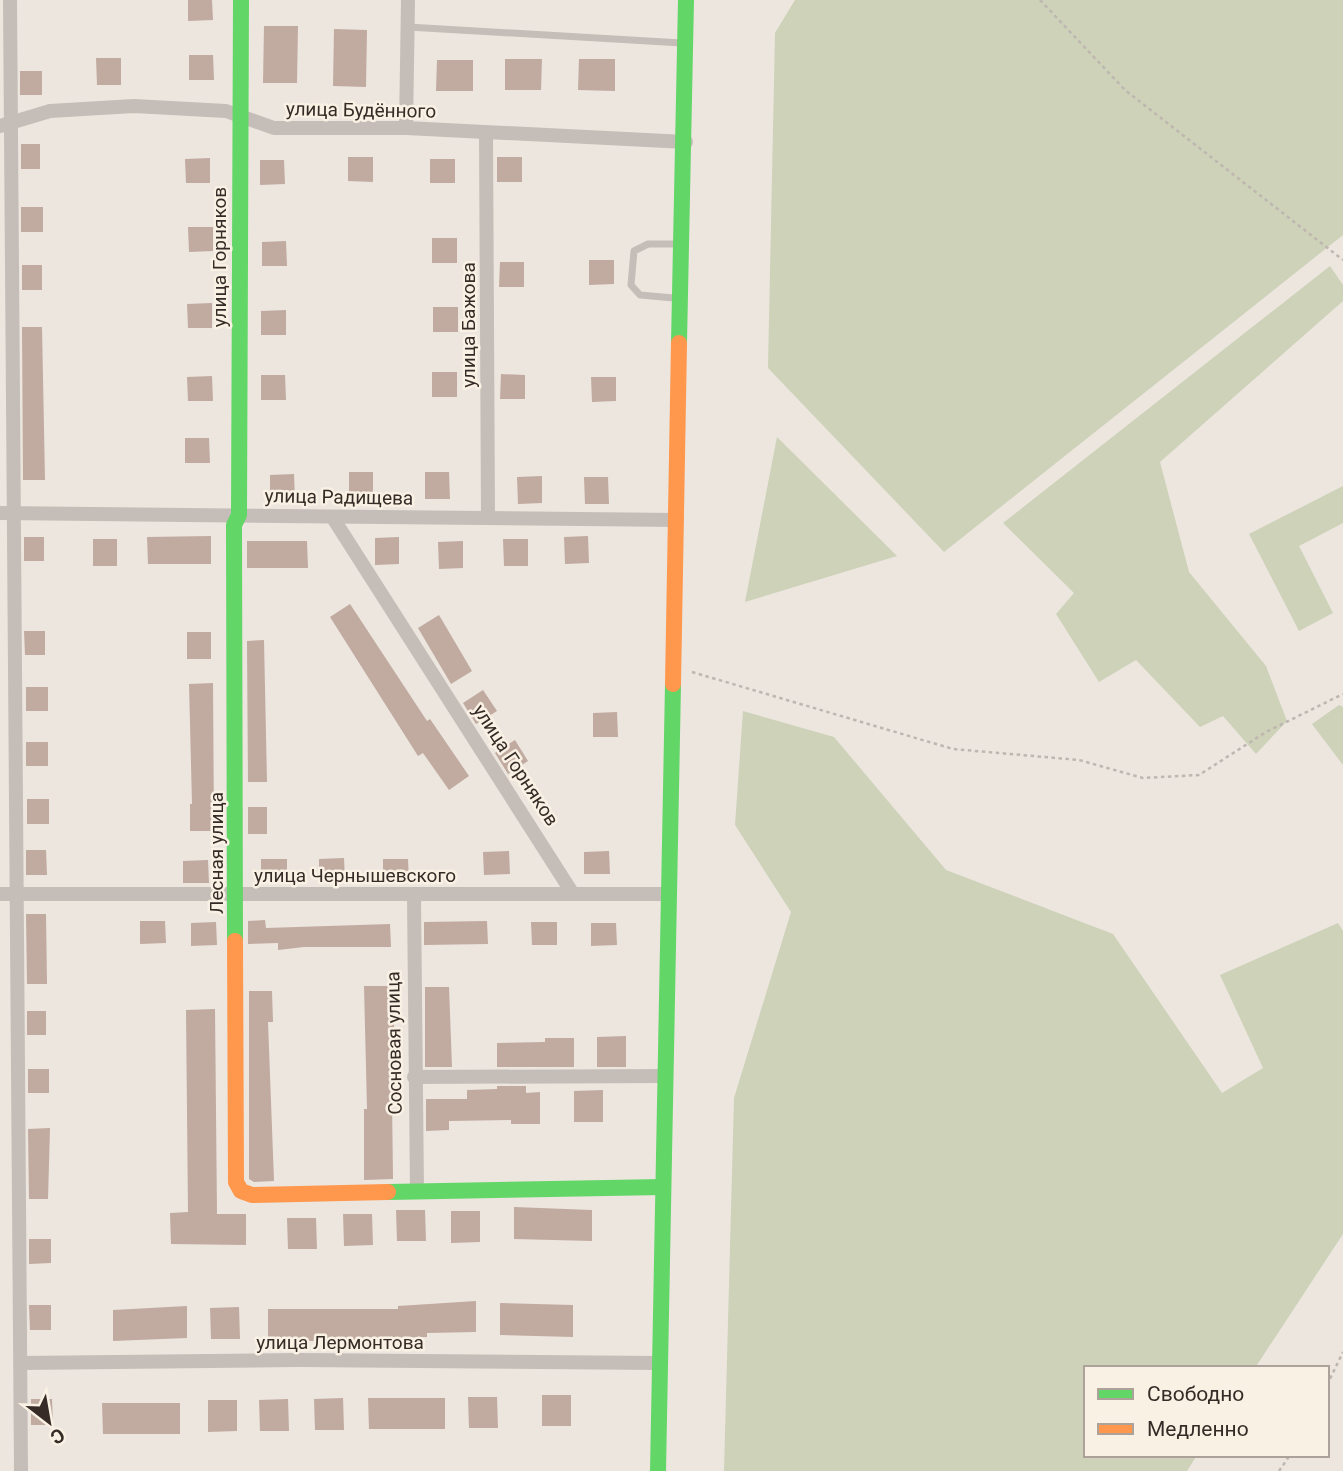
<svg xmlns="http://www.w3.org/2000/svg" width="1343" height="1471" viewBox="0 0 1343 1471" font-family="Roboto,sans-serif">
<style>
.green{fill:#cdd2b8}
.building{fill:#c1aaa0}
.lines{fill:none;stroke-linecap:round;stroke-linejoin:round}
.path{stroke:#beb7b1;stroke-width:2.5;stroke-dasharray:3.5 3.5;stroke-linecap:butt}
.lane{stroke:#c5beb8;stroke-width:7}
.street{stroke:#c5beb8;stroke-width:14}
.fast{stroke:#63d668;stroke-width:16}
.slow{stroke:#ff974d;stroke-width:16}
.labels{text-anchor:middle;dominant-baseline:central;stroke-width:5;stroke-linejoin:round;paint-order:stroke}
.street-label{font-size:19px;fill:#362b26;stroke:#faf1e5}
</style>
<rect width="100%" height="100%" fill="#ece6df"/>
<g class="green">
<polygon points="795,0 1343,0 1343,235 944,552 768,368 775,33"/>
<polygon points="1330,266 1343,285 1343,301 1160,462 1189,572 1266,666 1287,721 1256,754 1223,716 1200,727 1136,660 1099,682 1056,614 1074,593 1003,523"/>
<polygon points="777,437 897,556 745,602"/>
<polygon points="1343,486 1343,523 1299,546 1333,613 1299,631 1249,534"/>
<polygon points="1339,705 1343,707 1343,765 1312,724"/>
<polygon points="743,711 834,737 946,870 1113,934 1222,1093 1263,1068 1220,975 1338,923 1343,931 1343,1234 1255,1368 1086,1368 1086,1455 1197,1455 1187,1471 724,1471 734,1098 791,912 735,825"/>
</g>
<g class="building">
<polygon points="188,0 212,0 213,20 188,21"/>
<polygon points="264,26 298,26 297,83 263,83"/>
<polygon points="334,29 367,30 366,87 333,86"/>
<polygon points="189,55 213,55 214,80 189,80"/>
<polygon points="96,58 121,58 121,85 97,85"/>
<polygon points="505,59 542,59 541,90 505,90"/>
<polygon points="579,59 615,59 615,91 578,90"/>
<polygon points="437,60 473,60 473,91 436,91"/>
<rect x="20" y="71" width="22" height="24"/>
<rect x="21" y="144" width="19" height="25"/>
<polygon points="348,157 373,157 373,182 348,181"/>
<rect x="497" y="157" width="25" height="25"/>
<polygon points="210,158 210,183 186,183 185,159"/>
<rect x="430" y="159" width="25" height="24"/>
<polygon points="260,160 284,160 285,184 260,185"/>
<rect x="21" y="207" width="22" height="25"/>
<polygon points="188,227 213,227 213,251 189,252"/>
<rect x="432" y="238" width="25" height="25"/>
<polygon points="286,241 287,266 262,266 262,242"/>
<polygon points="589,260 614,260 614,284 589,285"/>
<polygon points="500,262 524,262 524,287 499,287"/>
<rect x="22" y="265" width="20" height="25"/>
<polygon points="212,303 212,328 188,328 187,304"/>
<rect x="433" y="307" width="25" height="25"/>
<polygon points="286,310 286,335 261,335 261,311"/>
<polygon points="22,327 42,327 45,480 23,480"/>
<rect x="432" y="372" width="25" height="25"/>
<polygon points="501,374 525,375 525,399 500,399"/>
<polygon points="261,375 285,375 286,400 261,400"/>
<polygon points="212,376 213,401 188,401 187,377"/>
<polygon points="591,377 616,377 616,401 592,402"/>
<polygon points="185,438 209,438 210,463 185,463"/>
<rect x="349" y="472" width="24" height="27"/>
<polygon points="425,472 449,472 450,499 425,499"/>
<polygon points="294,474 295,501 270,501 270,475"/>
<polygon points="542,476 542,503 518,504 517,477"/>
<polygon points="584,477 608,477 609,504 585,504"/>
<polygon points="211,536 211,564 148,564 147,537"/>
<polygon points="588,536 589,563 565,564 564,537"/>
<rect x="24" y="537" width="20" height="24"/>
<polygon points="399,537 399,564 375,565 375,538"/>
<rect x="93" y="539" width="24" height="27"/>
<polygon points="503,539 528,539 528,566 504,566"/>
<polygon points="247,541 307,541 308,568 247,568"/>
<polygon points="463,541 463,568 439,569 438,542"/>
<polygon points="350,604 427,721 430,719 469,776 449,790 423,753 418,756 330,617"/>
<polygon points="439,615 472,671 451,684 418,628"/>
<polygon points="24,631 45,631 45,655 25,655"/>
<rect x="187" y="632" width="24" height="27"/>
<polygon points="264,640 267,782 248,782 247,641"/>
<polygon points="213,683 214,831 190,831 190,804 192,804 189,684"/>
<rect x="26" y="687" width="22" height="24"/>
<polygon points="483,690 497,711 476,724 463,703"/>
<polygon points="617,712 618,737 593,737 593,713"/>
<polygon points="515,740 528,761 508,774 495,753"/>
<rect x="26" y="742" width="22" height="24"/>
<rect x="27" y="799" width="22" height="25"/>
<rect x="248" y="807" width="19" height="27"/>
<polygon points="26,850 46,850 47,875 26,875"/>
<polygon points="509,851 510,874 484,875 483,852"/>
<polygon points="609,851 610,874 584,874 584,852"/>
<polygon points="344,858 345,881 319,881 319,859"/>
<polygon points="261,859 287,859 287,881 261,882"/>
<polygon points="383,859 408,859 409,882 383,882"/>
<polygon points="208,860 209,883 183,883 183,861"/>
<polygon points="26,914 46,914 47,984 27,984"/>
<polygon points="265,920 266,928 390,924 391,947 304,947 278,950 278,943 248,944 248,921"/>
<polygon points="140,921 165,921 166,943 140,944"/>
<polygon points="487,921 488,944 424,945 424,922"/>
<polygon points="216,922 217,945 191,946 191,923"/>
<polygon points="531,922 557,922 557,945 532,945"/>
<polygon points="591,923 616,923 617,945 591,946"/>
<polygon points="364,986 393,986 396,1100 392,1100 393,1179 364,1180 364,1109 367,1109"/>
<polygon points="425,987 449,987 452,1067 425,1067"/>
<polygon points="249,991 272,991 273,1022 268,1022 274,1181 254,1182 249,1179"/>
<polygon points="215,1009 217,1214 246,1214 246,1245 171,1244 170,1213 188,1212 186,1010"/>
<rect x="27" y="1011" width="19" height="24"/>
<polygon points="626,1036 626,1067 597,1067 597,1037"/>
<polygon points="545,1038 574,1038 574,1067 497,1067 497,1043 545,1042"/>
<rect x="28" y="1069" width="21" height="24"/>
<polygon points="497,1086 526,1086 526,1093 540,1092 540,1124 511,1124 511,1120 449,1121 449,1130 426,1131 426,1099 467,1099 467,1090 497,1089"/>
<polygon points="603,1090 603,1122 574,1122 574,1091"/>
<polygon points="50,1128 48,1199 29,1199 28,1129"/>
<polygon points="514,1207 592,1210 592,1241 514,1239"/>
<polygon points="396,1210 425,1210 426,1241 397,1241"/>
<polygon points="451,1211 480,1211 480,1242 451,1243"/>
<polygon points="343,1214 372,1214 373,1245 344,1246"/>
<polygon points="287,1218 316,1218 317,1249 288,1249"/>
<polygon points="29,1239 51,1239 51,1263 29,1264"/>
<polygon points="476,1301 476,1332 427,1333 427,1337 384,1338 384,1341 268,1341 268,1309 398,1309 398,1306"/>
<polygon points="500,1303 573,1305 573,1337 500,1335"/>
<polygon points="29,1305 51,1305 51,1330 30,1330"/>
<polygon points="187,1306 187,1338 113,1341 113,1310"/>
<polygon points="239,1307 240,1339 211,1339 210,1308"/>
<rect x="542" y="1395" width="29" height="31"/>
<polygon points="468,1397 497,1397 498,1428 469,1428"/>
<polygon points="343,1398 344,1430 315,1430 314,1399"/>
<polygon points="368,1398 445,1398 445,1429 369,1429"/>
<polygon points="31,1399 52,1399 53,1425 31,1425"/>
<polygon points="288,1399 289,1431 260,1431 259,1400"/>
<polygon points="208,1400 237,1400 237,1431 208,1432"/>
<polygon points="102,1403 180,1403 180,1434 103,1434"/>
</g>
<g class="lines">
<g class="path">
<polyline points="1040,0 1125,90 1343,260"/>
<polyline points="692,672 953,749 1079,760 1143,778 1199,775 1266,732 1343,694"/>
<polyline points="1327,1385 1343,1352"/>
<polyline points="1279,1471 1290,1455"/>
</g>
<g class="lane">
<polyline points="408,27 682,43"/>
<polyline points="674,298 640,295 631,285 634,251 648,244 676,244"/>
</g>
<g class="street">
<polyline points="10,0 21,1471"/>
<polyline points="0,126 50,111 134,106 226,111 274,128 406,128 686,142"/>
<polyline points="406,128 408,0"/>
<polyline points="486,133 488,517"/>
<polyline points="0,513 677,520"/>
<polyline points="333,518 573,894"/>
<polyline points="0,894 668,894"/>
<polyline points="414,896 417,1190"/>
<polyline points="414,1077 665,1076"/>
<polyline points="21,1363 299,1360 659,1363"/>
</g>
<g class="fast">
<polyline points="679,343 686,0"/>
<polyline points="235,941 234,525 239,515 241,0"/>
<polyline points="388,1192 663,1187"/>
<polyline points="658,1471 673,684"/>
</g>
<g class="slow">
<polyline points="673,684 679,343"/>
<polyline points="235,941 236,1182 241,1191 252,1195 388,1192"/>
</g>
</g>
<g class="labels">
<g class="street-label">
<text transform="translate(361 110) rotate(1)">улица Будённого</text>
<text transform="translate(219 257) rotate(-90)">улица Горняков</text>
<text transform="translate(468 325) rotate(-90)">улица Бажова</text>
<text transform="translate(339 497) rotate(1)">улица Радищева</text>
<text transform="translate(516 765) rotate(57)">улица Горняков</text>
<text transform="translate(216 853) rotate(-90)">Лесная улица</text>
<text x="355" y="875">улица Чернышевского</text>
<text transform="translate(394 1043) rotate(-91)">Сосновая улица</text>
<text x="340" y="1342">улица Лермонтова</text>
</g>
</g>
<rect x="1084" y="1366" width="245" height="91" fill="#faf1e5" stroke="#aca299" stroke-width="2"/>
<rect x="1098" y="1389" width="35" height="10" fill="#63d668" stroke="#aca299" stroke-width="2"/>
<text x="1147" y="1401" font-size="21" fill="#362b26">Свободно</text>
<rect x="1098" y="1424" width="35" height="10" fill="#ff974d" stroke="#aca299" stroke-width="2"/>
<text x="1147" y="1436" font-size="21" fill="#362b26">Медленно</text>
<g transform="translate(49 1422) rotate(149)" stroke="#faf1e5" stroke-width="5" paint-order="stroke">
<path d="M0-5L12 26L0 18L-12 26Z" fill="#362b26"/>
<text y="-10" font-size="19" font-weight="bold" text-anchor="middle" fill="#362b26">С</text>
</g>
</svg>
